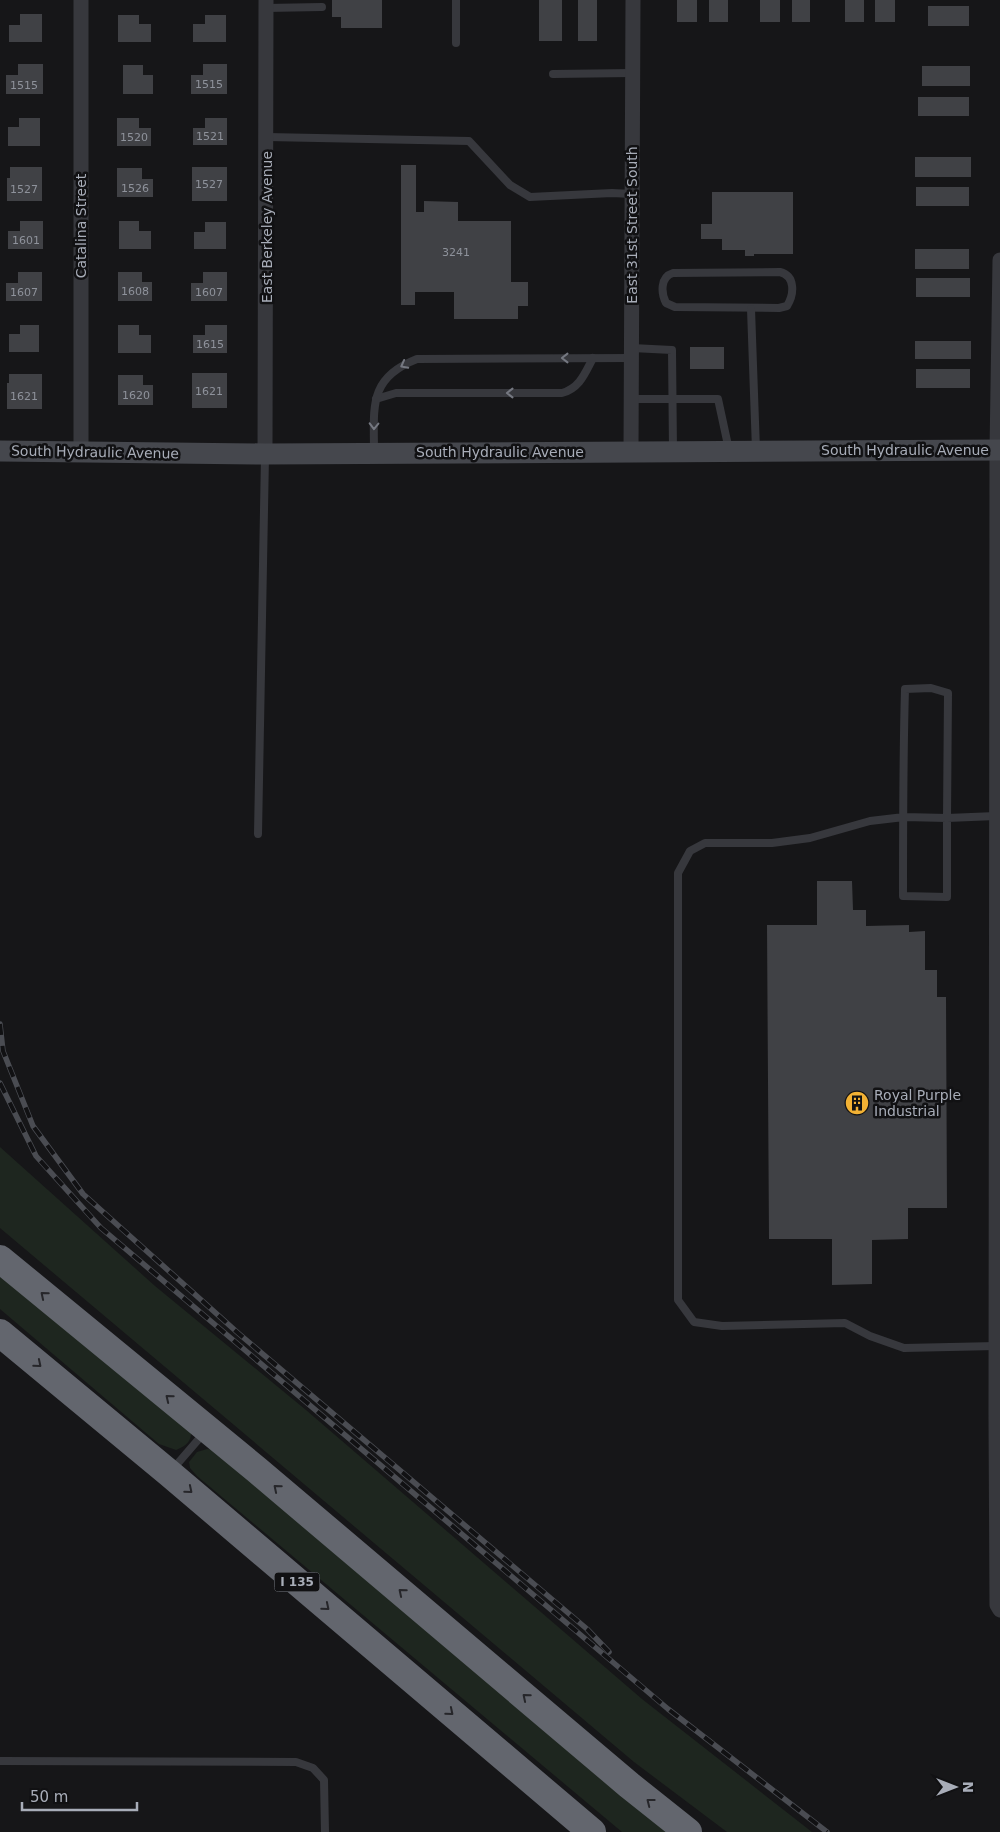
<svg xmlns="http://www.w3.org/2000/svg" width="1000" height="1832" viewBox="0 0 1000 1832" font-family="'DejaVu Sans',sans-serif">
<style>
.green{fill:#1e261f}
.building{fill:#404145}
.lines{fill:none;stroke-linecap:round;stroke-linejoin:round}
.lane{stroke:#37383d;stroke-width:8}
.street{stroke:#37383d;stroke-width:15}
.secondary{stroke:#45474d;stroke-width:21}
.highway{stroke:#63666e;stroke-width:28}
.rail-casing{stroke:#4a4c52;stroke-width:5.5}
.rail{stroke:#111113;stroke-width:4;stroke-dasharray:11;stroke-linecap:butt}
.oneway{stroke:#757881}
.oneway2{stroke:#26262a}
.labels{text-anchor:middle;dominant-baseline:central;stroke-width:5;stroke-linejoin:round;paint-order:stroke}
.number-label{font-size:11px;fill:#8e929b}
.shield{fill:#111113;stroke:#7b7e86;stroke-width:1}
.shield-label{font-size:12px;font-weight:bold;fill:#a8adb8}
.street-label{font-size:14px;fill:#a8adb8;stroke:#111113}
.poi-label{font-size:14px;fill:#a8adb8;stroke:#111113;text-anchor:start}
</style>
<rect width="100%" height="100%" fill="#161618"/>
<g class="green">
<polygon points="0,1147 155,1286 306,1410 642,1699 812,1832 727,1832 634,1762 0,1228"/>
<path d="M0 1270 191 1431C192 1442 185 1446 176 1450L159 1444 0 1309Z"/>
<polygon points="207,1449 217,1450 670,1832 622,1832 197,1476 190,1468 189,1462 197,1452"/>
</g>
<g class="building">
<polygon points="332,0 382,0 382,28 341,28 341,17 332,17"/>
<rect x="539" y="0" width="23" height="41"/>
<rect x="578" y="0" width="19" height="41"/>
<rect x="677" y="0" width="20" height="22"/>
<rect x="709" y="0" width="19" height="22"/>
<rect x="760" y="0" width="20" height="22"/>
<rect x="792" y="0" width="18" height="22"/>
<rect x="845" y="0" width="19" height="22"/>
<rect x="875" y="0" width="20" height="22"/>
<rect x="928" y="6" width="41" height="20"/>
<polygon points="20,14 42,14 42,42 9,42 9,25 20,25"/>
<polygon points="118,15 139,15 139,24 151,24 151,42 118,42"/>
<polygon points="205,15 226,15 226,42 193,42 193,24 205,24"/>
<polygon points="18,64 43,64 43,94 6,94 6,75 18,75"/>
<polygon points="203,64 227,64 227,94 191,94 191,75 203,75"/>
<polygon points="123,65 143,65 143,75 153,75 153,94 123,94"/>
<rect x="922" y="66" width="48" height="20"/>
<rect x="918" y="97" width="51" height="19"/>
<polygon points="19,118 40,118 40,146 8,146 8,127 19,127"/>
<polygon points="117,118 139,118 139,128 151,128 151,146 117,146"/>
<polygon points="205,118 227,118 227,145 193,145 193,128 205,128"/>
<rect x="915" y="157" width="56" height="20"/>
<polygon points="401,165 416,165 416,212 424,212 424,201 458,202 458,221 511,221 511,282 528,282 528,306 518,306 518,319 454,319 454,292 415,292 415,305 401,305"/>
<polygon points="10,167 42,167 42,201 7,201 7,178 10,178"/>
<rect x="192" y="167" width="35" height="34"/>
<polygon points="117,168 142,168 142,179 153,179 153,197 117,197"/>
<rect x="916" y="187" width="53" height="19"/>
<polygon points="712,192 793,192 793,254 754,254 754,256 745,256 745,250 722,250 722,239 701,239 701,224 712,224"/>
<polygon points="20,221 43,221 43,249 8,249 8,231 20,231"/>
<polygon points="119,221 139,221 139,231 151,231 151,249 119,249"/>
<polygon points="205,222 226,222 226,249 194,249 194,232 205,232"/>
<rect x="915" y="249" width="54" height="20"/>
<polygon points="18,272 42,272 42,301 6,301 6,283 18,283"/>
<polygon points="118,272 142,272 142,282 152,282 152,301 118,301"/>
<polygon points="203,272 227,272 227,301 191,301 191,283 203,283"/>
<rect x="916" y="278" width="54" height="19"/>
<polygon points="20,325 39,325 39,352 9,352 9,334 20,334"/>
<polygon points="118,325 139,325 139,335 151,335 151,353 118,353"/>
<polygon points="205,325 227,325 227,353 193,353 193,335 205,335"/>
<rect x="915" y="341" width="56" height="18"/>
<rect x="690" y="347" width="34" height="22"/>
<rect x="916" y="369" width="54" height="19"/>
<rect x="192" y="373" width="35" height="35"/>
<polygon points="9,374 42,374 42,409 7,409 7,383 9,383"/>
<polygon points="118,375 143,375 143,385 153,385 153,405 118,405"/>
<polygon points="817,881 852,881 853,910 866,910 866,926 909,925 909,932 925,931 925,970 937,970 937,997 946,997 947,1208 908,1208 908,1239 872,1240 872,1284 832,1285 832,1239 769,1239 767,925 817,925"/>
</g>
<g class="lines">
<g class="lane">
<polyline points="266,8 322,7"/>
<polyline points="456,43 456,0"/>
<polyline points="553,74 632,73"/>
<polyline points="267,137 469,141 510,185 530,197 612,193 632,194"/>
<path d="M780 272C796 276 794 295 787 306L779 308 675 307 666 303C661 293 660 277 673 273Z"/>
<polyline points="751,309 756,450"/>
<polyline points="632,348 672,350 673,451"/>
<path d="M376 399 396 393H562C580 388 585 373 593 358"/>
<polyline points="632,399 718,399 729,450"/>
<path d="M374 452C374 407 368 378 417 359L632 358"/>
<polyline points="258,834 265,456"/>
<path d="M996 1346 904 1348 870 1336 845 1323 722 1326 694 1322 678 1300V873L690 851 705 843H772L810 838 870 821 904 817 947 818V897L903 896C903 827 903 758 905 689L931 688 948 693 947 818 996 816"/>
<polyline points="172,1470 204,1433"/>
<polyline points="0,1761 296,1762 313,1768 324,1780 325,1832"/>
</g>
<g class="street">
<polyline points="81,0 81,452"/>
<polyline points="1000,260 997,450 996,1417 997,1605 1000,1610"/>
<polyline points="631,451 633,0"/>
<polyline points="265,454 266,0"/>
</g>
<polyline class="secondary" points="0,451 265,454 1000,450"/>
<g class="highway">
<polyline points="0,1259 257,1470 629,1785 688,1832"/>
<polyline points="0,1333 169,1473 592,1832"/>
</g>
<g class="rail-casing">
<g id="rail">
<polyline points="0,1024 3,1051 33,1126 83,1194 238,1333 587,1629 609,1652"/>
<polyline points="0,1083 36,1156 101,1228 668,1709 827,1832"/>
</g>
</g>
<use href="#rail" class="rail"/>
</g>
<defs><path id="oneway-chevron" d="M-2-3.5L2.5 0L-2 3.5" fill="none" stroke-width="1.6" stroke-linecap="round" stroke-linejoin="round" transform="scale(1.25)"/></defs>
<g class="oneway">
<use href="#oneway-chevron" transform="translate(565 358) rotate(180)"/>
<use href="#oneway-chevron" transform="translate(404 365) rotate(152)"/>
<use href="#oneway-chevron" transform="translate(510 393) rotate(180)"/>
<use href="#oneway-chevron" transform="translate(374 426) rotate(91)"/>
</g>
<g class="oneway2">
<use href="#oneway-chevron" transform="translate(44 1295) rotate(-140)"/>
<use href="#oneway-chevron" transform="translate(38 1364) rotate(40)"/>
<use href="#oneway-chevron" transform="translate(169 1398) rotate(-141)"/>
<use href="#oneway-chevron" transform="translate(277 1488) rotate(-140)"/>
<use href="#oneway-chevron" transform="translate(189 1490) rotate(40)"/>
<use href="#oneway-chevron" transform="translate(402 1592) rotate(-140)"/>
<use href="#oneway-chevron" transform="translate(326 1607) rotate(40)"/>
<use href="#oneway-chevron" transform="translate(526 1697) rotate(-140)"/>
<use href="#oneway-chevron" transform="translate(450 1712) rotate(40)"/>
<use href="#oneway-chevron" transform="translate(650 1802) rotate(-142)"/>
</g>
<defs>
<g id="building-disc" transform="scale(1.25)"><circle r="9.5" fill="#f2b134" stroke="#111113"/><path d="M-4-6H4V6H1V3H-1V6H-4ZM-2.5-4.3h1.7v1.8h-1.7ZM.8-4.3h1.7v1.8H.8ZM-2.5-1h1.7V.8h-1.7ZM.8-1h1.7V.8H.8Z" fill="#111"/></g>
</defs>
<g fill-rule="evenodd">
<use href="#building-disc" x="857" y="1103"/>
</g>
<g class="labels">
<g class="number-label">
<text x="209" y="84">1515</text>
<text x="24" y="85">1515</text>
<text x="210" y="136">1521</text>
<text x="134" y="137">1520</text>
<text x="209" y="184">1527</text>
<text x="135" y="188">1526</text>
<text x="24" y="189">1527</text>
<text x="26" y="240">1601</text>
<text x="456" y="252">3241</text>
<text x="135" y="291">1608</text>
<text x="24" y="292">1607</text>
<text x="209" y="292">1607</text>
<text x="210" y="344">1615</text>
<text x="209" y="391">1621</text>
<text x="136" y="395">1620</text>
<text x="24" y="396">1621</text>
</g>
<rect class="shield" x="274.5" y="1572.5" width="45" height="19" rx="4"/>
<g class="shield-label">
<text x="297" y="1582">I 135</text>
</g>
<g class="street-label">
<text transform="translate(632 225) rotate(-90)">East 31st Street South</text>
<text transform="translate(81 226) rotate(-90)">Catalina Street</text>
<text transform="translate(267 227) rotate(-90)">East Berkeley Avenue</text>
<text x="905" y="450">South Hydraulic Avenue</text>
<text transform="translate(95 452) rotate(1)">South Hydraulic Avenue</text>
<text x="500" y="452">South Hydraulic Avenue</text>
</g>
<g class="poi-label">
<text x="874" y="1095">Royal Purple<tspan x="874" dy="16">Industrial</tspan></text>
</g>
</g>
<g transform="translate(955 1787) rotate(90)" stroke="#111113" stroke-width="4" paint-order="stroke">
<path d="M0-4L9 19L0 12L-9 19Z" fill="#a8adb8"/>
<text y="-8" font-size="14" font-weight="bold" text-anchor="middle" fill="#a8adb8">N</text>
</g>
<path d="M22 1802v8h115v-8" fill="none" stroke="#a8adb8" stroke-width="2.5"/>
<text x="30" y="1802" font-size="15" fill="#a8adb8" stroke="#111113" stroke-width="4" paint-order="stroke">50 m</text>
</svg>
